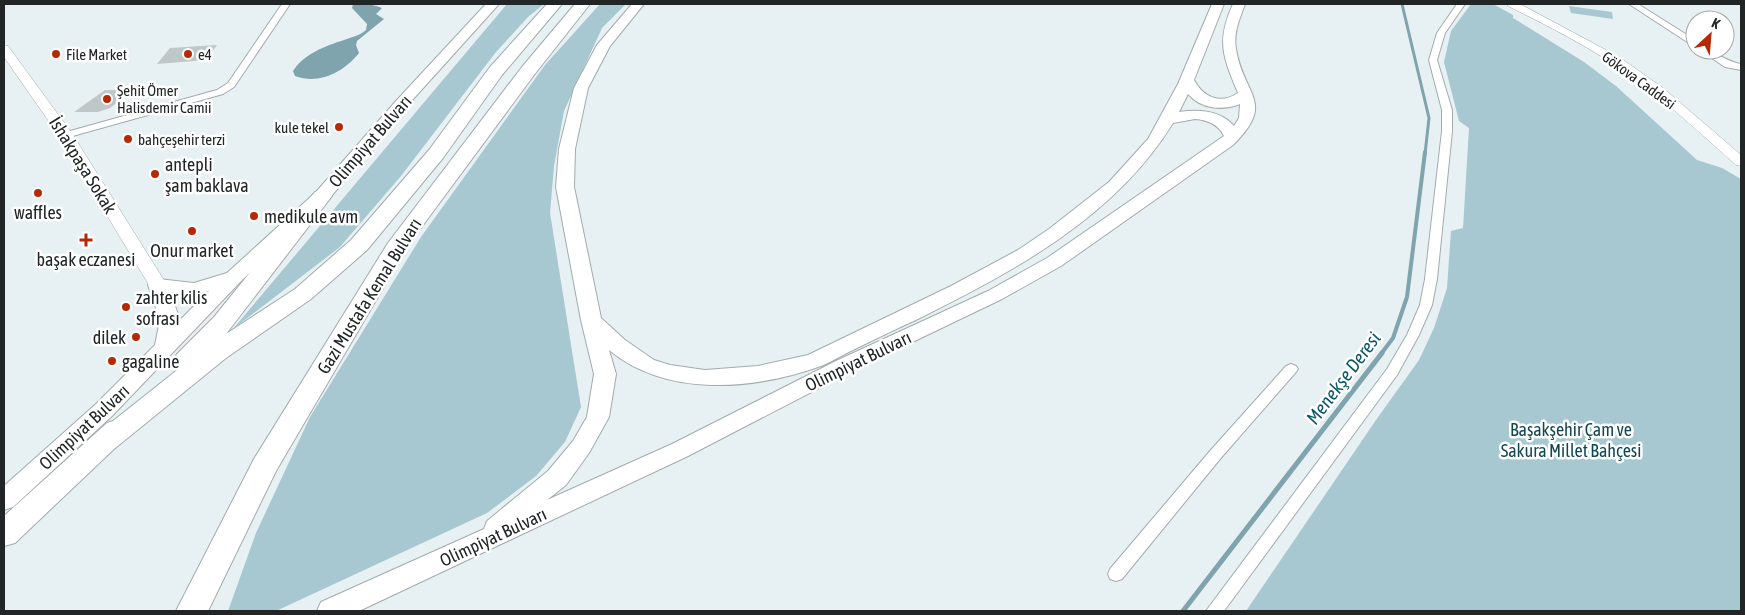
<svg xmlns="http://www.w3.org/2000/svg" width="1745" height="615" viewBox="0 0 1745 615" font-family="'Asap Condensed',sans-serif">
<style>
.green{fill:#a7c8d0}
.water{fill:#80a4ad}
.lines{fill:none;stroke-linecap:round;stroke-linejoin:round}
.stream-far2{stroke:#80a4ad;stroke-width:3}
.stream-far1{stroke:#80a4ad;stroke-width:4}
.stream{stroke:#80a4ad;stroke-width:5}
.building{fill:#bfc7c9}
.street-casing{stroke:#a3abad;stroke-width:2}
.secondary-casing{stroke:#a3abad;stroke-width:1}
.primary-casing{stroke:#a3abad;stroke-width:2}
.highway-casing{stroke:#a3abad;stroke-width:2}
.street{fill:#fff;fill-rule:evenodd}
.secondary{fill:#fff;fill-rule:evenodd}
.primary{fill:#fff;fill-rule:evenodd}
.highway{fill:#fff;fill-rule:evenodd}
.poi-dot{fill:#b52a05;stroke:#fff;stroke-width:2}
.labels{text-anchor:middle;dominant-baseline:central;stroke-width:5;stroke-linejoin:round;paint-order:stroke}
.far-poi-label{font-size:15px;fill:#212525;stroke:#fff;text-anchor:start}
.far-street-label{font-size:15px;fill:#212525;stroke:#fff}
.street-label{font-size:18px;fill:#212525;stroke:#fff}
.poi-label{font-size:18px;fill:#212525;stroke:#fff;text-anchor:start}
.park-label{font-size:18px;fill:#114752;stroke:#fff}
.water-label{font-size:19px;font-style:italic;fill:#0a5866;stroke:#fff}
</style>
<rect width="100%" height="100%" fill="#e7f0f2"/>
<g class="green">
<polygon points="507,4 544,4 528,17 496,52 401,176 340,247 233,329"/>
<polygon points="600,4 626,4 602,28 564,111 554,166 550,213 581,407 565,442 536,476 487,513 276,611 228,611 256,533 310,417 421,237 545,65"/>
<polygon points="1471,4 1493,4 1513,15 1513,18 1584,62 1616,86 1697,160 1722,168 1741,179 1741,611 1246,611 1376,420 1419,360 1434,328 1447,288 1451,231 1463,228 1469,128 1459,121 1444,62 1451,31"/>
<polygon points="1569,6 1612,12 1613,19 1571,13"/>
</g>
<path class="water" d="M353 4C364 4 373 4 382 8L376 14 384 19 357 41 356 45 359 53C344 72 319 85 295 76L293 71C304 54 325 46 344 40 352 37 359 36 366 30L367 24 352 8Z"/>
<g class="lines">
<polyline class="stream-far2" points="1402,4 1429,118 1425,154"/>
<polyline class="stream-far1" points="1381,354 1393,338 1407,297 1425,152"/>
<polyline class="stream" points="1183,611 1382,353"/>
</g>
<g class="building">
<polygon points="217,45 206,60 157,64 170,48"/>
<polygon points="105,90 133,90 110,108 98,112 74,112"/>
</g>
<g class="lines">
<g class="street-casing">
<g id="street">
<polygon points="282,4 290,4 234,87 223,94 69,137 63,137 61,135 63,133 217,90 228,83"/>
<polygon points="1457,4 1465,4 1445,33 1437,60 1452,110 1452,131 1437,279 1432,305 1419,335 1397,375 1224,611 1206,611 1387,369 1407,335 1420,305 1425,279 1442,131 1442,110 1429,60 1437,33"/>
<polygon points="1629,4 1638,4 1695,40 1695,47"/>
<path d="M1700 50C1715 50 1726 62 1741 64V70L1725 67Z"/>
<polygon points="1291,364 1296,366 1298,369 1296,372 1220,459 1122,579 1116,581 1110,579 1108,574 1110,569 1210,451 1286,366"/>
</g>
</g>
<g class="secondary-casing">
<g id="secondary">
<path d="M1507 4H1520L1619 57 1663 88 1741 155V166L1736 165C1700 133 1664 99 1625 72 1588 46 1548 26 1508 6Z"/>
<polygon points="4,45 8,46 73,135 167,285 164,289 158,290 152,289 149,285 59,136 4,57"/>
</g>
</g>
<g class="primary-casing">
<g id="primary">
<path d="M486 4H499L406 107 328 200 243 279 112 416 13 507 4 510V486L96 404 155 345 160 320 148 285 151 281 158 279 194 283 227 273 316 192 396 101ZM209 291 180 320 170 292 195 295Z"/>
<path d="M632 4H644L610 46 588 88 575 149 574 187 601 318 625 340 654 360 670 365 705 370 758 366 808 355 951 286 1018 250 1049 229 1109 182 1148 139 1178 84 1212 4H1224L1194 80C1203 97 1220 105 1238 93 1223 57 1216 41 1233 4H1245C1240 18 1233 33 1236 49 1243 95 1277 102 1233 145L1061 266 1002 299 852 371 688 456 359 611H317L321 602 484 529 487 521 548 471 573 441 587 417 594 374 581 320 556 187 559 149 574 88 597 45ZM1188 94C1201 109 1222 111 1240 104L1239 118 1234 126C1220 110 1199 109 1179 112ZM1195 119C1208 120 1218 124 1224 136L1047 258 988 291 836 361 672 444 547 500 566 485 589 453 609 417 616 374 609 350C667 398 754 390 821 366 833 361 844 354 855 349 877 338 898 328 920 318 1016 270 1115 217 1173 123Z"/>
</g>
</g>
<g class="highway-casing">
<g id="highway">
<polygon points="547,4 562,4 502,75 443,158 367,250 311,299 226,358 114,449 15,543 4,546 4,516 107,423 113,421 181,367 177,366 173,360 177,354 214,317 315,192 322,190 329,192 332,196 226,334 295,289 351,240 429,150 490,67"/>
<polygon points="575,4 590,4 534,75 409,244 276,471 208,611 176,611 254,459 388,243 522,67"/>
</g>
</g>
<use href="#street" class="street"/>
<use href="#secondary" class="secondary"/>
<use href="#primary" class="primary"/>
<use href="#highway" class="highway"/>
</g>
<g class="poi-dot">
<circle cx="56" cy="54" r="5"/>
<circle cx="188" cy="54" r="5"/>
<circle cx="107" cy="99" r="5"/>
<circle cx="339" cy="127" r="5"/>
<circle cx="128" cy="139" r="5"/>
<circle cx="155" cy="174" r="5"/>
<circle cx="38" cy="193" r="5"/>
<circle cx="254" cy="216" r="5"/>
<circle cx="192" cy="231" r="5"/>
<path d="M83.5 232.5h5v5h5v5h-5v5h-5v-5h-5v-5h5z"/>
<circle cx="126" cy="307" r="5"/>
<circle cx="136" cy="337" r="5"/>
<circle cx="112" cy="361" r="5"/>
</g>
<g class="labels">
<g class="far-poi-label">
<text x="66" y="54">File Market</text>
<text x="198" y="54">e4</text>
<text x="117" y="90">Şehit Ömer<tspan x="117" dy="17">Halisdemir Camii</tspan></text>
<text x="329" y="127" text-anchor="end">kule tekel</text>
<text x="138" y="139">bahçeşehir terzi</text>
</g>
<g class="far-street-label">
<text transform="translate(1639 80) rotate(36)">Gökova Caddesi</text>
</g>
<g class="street-label">
<text transform="translate(370 141) rotate(-49)">Olimpiyat Bulvarı</text>
<text transform="translate(83 165) rotate(58)">İshakpaşa Sokak</text>
<text transform="translate(369 296) rotate(-58)">Gazi Mustafa Kemal Bulvarı</text>
<text transform="translate(858 361) rotate(-26)">Olimpiyat Bulvarı</text>
<text transform="translate(84 427) rotate(-43)">Olimpiyat Bulvarı</text>
<text transform="translate(493 537) rotate(-25)">Olimpiyat Bulvarı</text>
</g>
<g class="poi-label">
<text x="165" y="164">antepli<tspan x="165" dy="21">şam baklava</tspan></text>
<text x="38" y="212" text-anchor="middle">waffles</text>
<text x="264" y="216">medikule avm</text>
<text x="192" y="250" text-anchor="middle">Onur market</text>
<text x="86" y="259" text-anchor="middle">başak eczanesi</text>
<text x="136" y="297">zahter kilis<tspan x="136" dy="21">sofrası</tspan></text>
<text x="126" y="337" text-anchor="end">dilek</text>
<text x="122" y="361">gagaline</text>
</g>
<g class="park-label">
<text x="1571" y="429">Başakşehir Çam ve<tspan x="1571" dy="21">Sakura Millet Bahçesi</tspan></text>
</g>
<g class="water-label">
<text transform="translate(1343 378) rotate(-53)">Menekşe Deresi</text>
</g>
</g>
<rect width="1745" height="615" fill="none" stroke="#212525" stroke-width="10"/>
<g transform="translate(1710 35) rotate(26)"><circle r="24" fill="#ffffff" stroke="#a6a8a8"/>
<path d="M0-4L9 19L0 12L-9 19Z" fill="#b52a05"/>
<text y="-8" font-size="14" font-weight="bold" text-anchor="middle" fill="#212525">K</text>
</g>
</svg>
